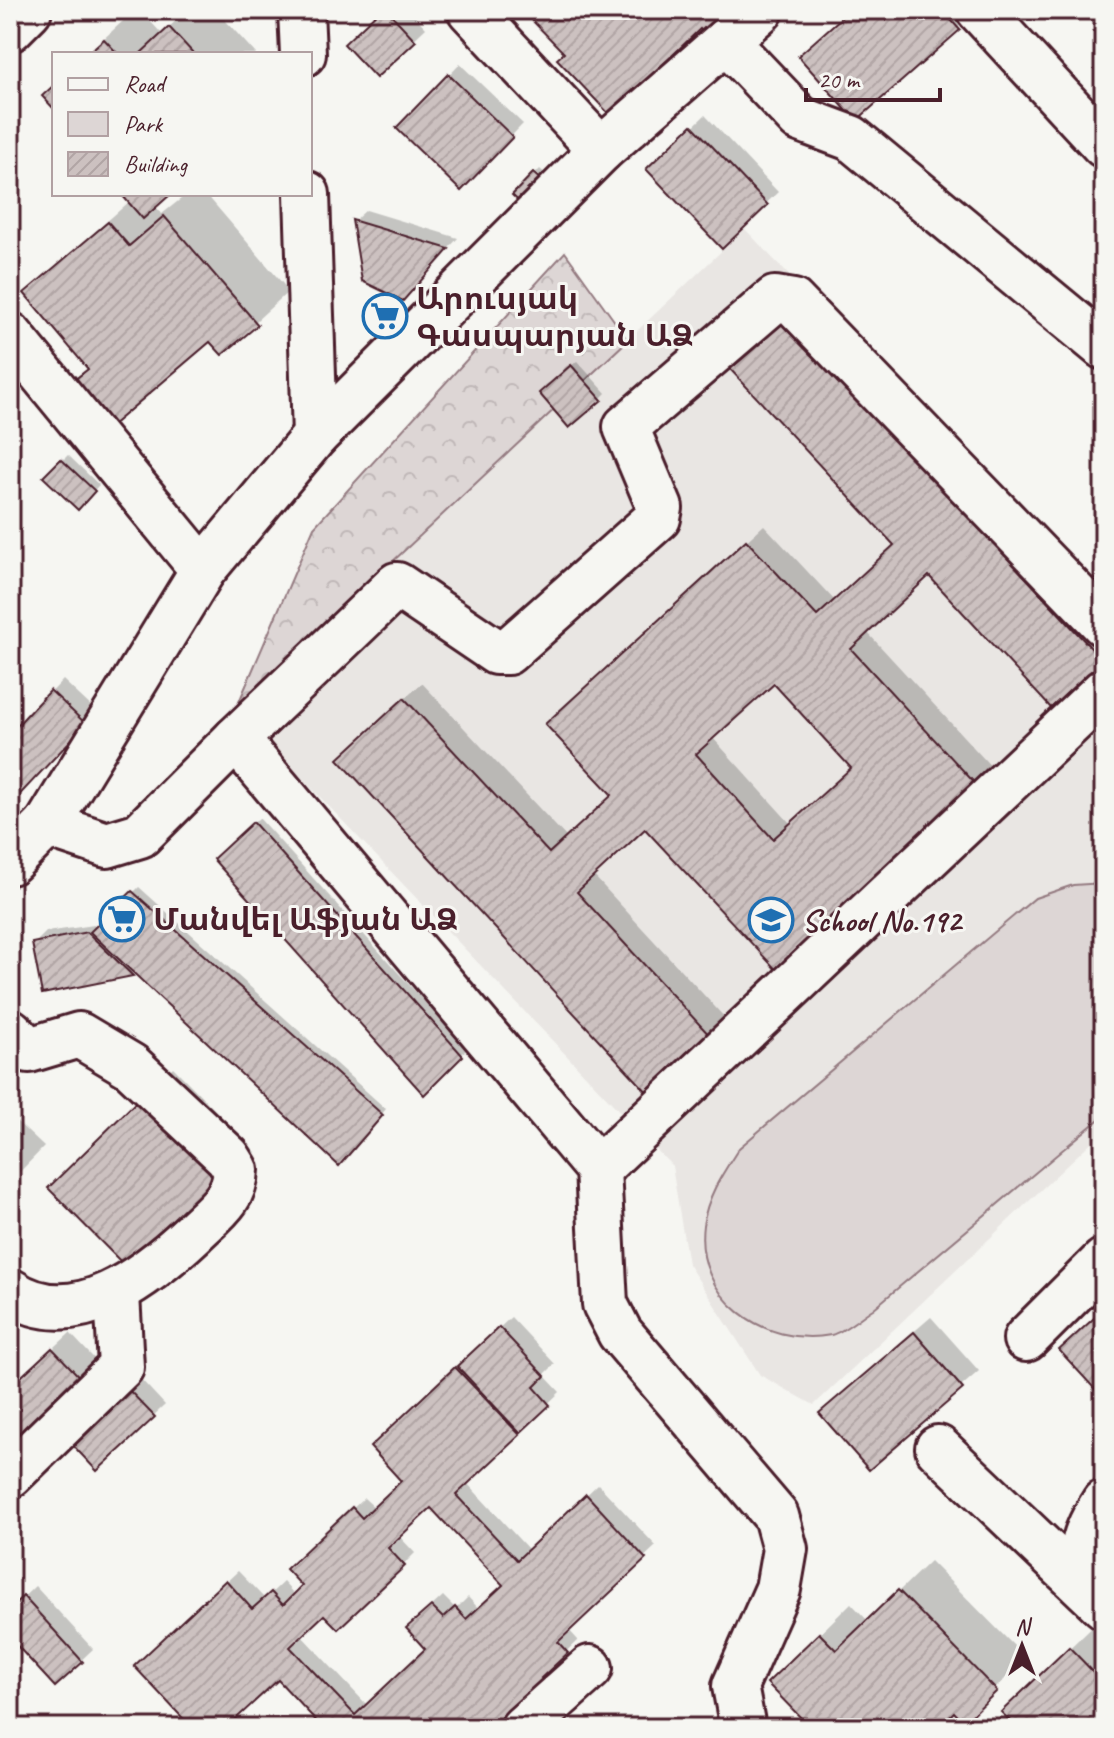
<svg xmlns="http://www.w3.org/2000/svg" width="1114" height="1738" viewBox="0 0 1114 1738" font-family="Caveat,'Noto Sans Armenian',sans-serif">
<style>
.built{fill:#e9e6e3}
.green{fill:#ddd6d5;stroke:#947a80;stroke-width:2}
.forest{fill:url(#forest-crowns);stroke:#947a80;stroke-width:2}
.shadow{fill:#0003;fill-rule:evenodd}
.building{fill:url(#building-hatch);stroke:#4a1f2b;stroke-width:2;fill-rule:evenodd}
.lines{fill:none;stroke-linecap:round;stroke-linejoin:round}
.minor-casing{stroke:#4a1f2b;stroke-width:50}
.minor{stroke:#f6f6f2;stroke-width:44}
.labels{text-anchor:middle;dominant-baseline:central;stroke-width:6;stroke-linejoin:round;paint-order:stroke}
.poi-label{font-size:32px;font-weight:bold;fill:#4a1f2b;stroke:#f6f6f2;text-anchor:start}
</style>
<defs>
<pattern id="forest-crowns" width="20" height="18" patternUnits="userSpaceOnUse" patternTransform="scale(2)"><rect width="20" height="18" fill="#ddd6d5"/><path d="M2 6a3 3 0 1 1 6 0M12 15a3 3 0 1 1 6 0" fill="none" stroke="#bfb7b7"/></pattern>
<pattern id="building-hatch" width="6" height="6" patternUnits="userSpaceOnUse" patternTransform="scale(2)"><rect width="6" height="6" fill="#ccc1c0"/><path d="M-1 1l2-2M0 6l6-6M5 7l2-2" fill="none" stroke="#b1a5a5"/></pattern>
</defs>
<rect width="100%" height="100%" fill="#f6f6f2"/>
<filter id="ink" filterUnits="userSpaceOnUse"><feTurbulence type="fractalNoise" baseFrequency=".0125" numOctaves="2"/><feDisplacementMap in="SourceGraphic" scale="16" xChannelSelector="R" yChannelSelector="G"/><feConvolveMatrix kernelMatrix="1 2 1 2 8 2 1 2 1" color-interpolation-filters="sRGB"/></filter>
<g filter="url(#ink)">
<polygon class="built" points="745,229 1104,607 1104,1130 814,1405 760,1375 688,1264 672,1166 236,709"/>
<path class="green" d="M1104 883V1115L873 1309C860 1317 844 1332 831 1335 764 1348 694 1297 703 1225 708 1194 723 1173 739 1148L1035 898 1073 885Z"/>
<polygon class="forest" points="565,252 628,340 236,709 314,527"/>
<g class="shadow">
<polygon points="135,10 140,10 162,34 187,10 216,10 256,54 87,54"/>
<polygon points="382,10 409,10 426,28 376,75"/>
<polygon points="851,10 964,10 970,17 856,118"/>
<polygon points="460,64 523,124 461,188 399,128"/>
<polygon points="705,115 778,192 722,246 649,169"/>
<polygon points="540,169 556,183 515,195"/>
<polygon points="123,194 168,194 155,206 162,214 187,194 206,194 289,291 222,352 210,339 90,368 26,293 130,201"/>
<polygon points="366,210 458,238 414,287 354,221"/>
<path d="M804 304 1104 627V657L1051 705 929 574 867 632 997 773 782 973 645 826 593 875 727 1020 711 1037 357 742 422 683 567 838 614 795 565 707 764 525 835 601 896 544ZM774 681 853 767 790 823 712 737Z"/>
<polygon points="577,361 606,393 601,398 546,388"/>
<polygon points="68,455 99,485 78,507 46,477"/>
<polygon points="63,680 96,711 10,803 10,736"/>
<polygon points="259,818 467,1049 424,1092 216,859"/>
<polygon points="139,887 386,1109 344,1158 135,972 43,992 34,944 46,932 101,924"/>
<polygon points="173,1067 256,1152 134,1272 51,1188"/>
<polygon points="10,1115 44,1147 10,1182"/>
<path d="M511 1317 555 1364 544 1375 560 1392 466 1482 529 1550 598 1484 656 1546 568 1629 578 1640 551 1666 560 1675 504 1728H326L278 1677 224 1728H195L148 1655 238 1571 265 1599 283 1582 295 1595 305 1586 300 1558 364 1498 375 1508 404 1480 372 1447ZM431 1505 505 1585 479 1609 468 1597 456 1609 443 1596 420 1617 428 1649 367 1705 300 1634 324 1612 338 1626 404 1564 415 1553 398 1535Z"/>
<polygon points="931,1317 979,1371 869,1467 839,1396"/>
<polygon points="70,1333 105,1370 10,1460 10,1389"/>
<polygon points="136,1374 165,1405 153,1416 69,1438"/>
<polygon points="930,1561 1026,1658 964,1720 954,1709 935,1728 801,1728 808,1722 770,1683 851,1603 868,1621"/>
<polygon points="35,1586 93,1649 56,1684 10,1635 10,1610"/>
<polygon points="1102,1617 1104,1728 1019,1728 1035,1681"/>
</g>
<g class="building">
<polygon points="380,10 387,10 416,41 376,78 344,44"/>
<polygon points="522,10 740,10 711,41 700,29 610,115 557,59 564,53"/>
<polygon points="850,10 942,10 960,30 856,121 798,56"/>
<polygon points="169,27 194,54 140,54"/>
<polygon points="104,39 118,54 87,54"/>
<polygon points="448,74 513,137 461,191 396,128"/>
<polygon points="54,85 54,109 42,96"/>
<polygon points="692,125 768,205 722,249 646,169"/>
<polygon points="533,173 552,190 531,213 512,195"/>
<polygon points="121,194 171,194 143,219"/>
<polygon points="164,216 258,325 222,355 210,342 111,426 73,381 88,369 24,293 108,222 129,246"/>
<polygon points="352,220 449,249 403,301 362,281"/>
<path d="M786 319 1103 661 1051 708 929 576 851 649 982 791 782 976 645 829 577 892 712 1038 650 1095 338 759 404 698 549 853 612 795 545 724 746 540 817 616 894 545 730 369ZM774 684 851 768 773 839 696 754Z"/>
<polygon points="571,365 602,400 569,428 539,393"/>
<polygon points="61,459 95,491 78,510 43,477"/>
<polygon points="50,690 86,724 10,805 10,733"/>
<polygon points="253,822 463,1056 424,1095 213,859"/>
<polygon points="132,891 383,1115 339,1166 90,932"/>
<polygon points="87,932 133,976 42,994 32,943"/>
<polygon points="139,1099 225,1186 134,1275 48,1188"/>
<polygon points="1104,1309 1104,1399 1059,1350"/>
<polygon points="10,1310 23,1322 10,1336"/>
<polygon points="499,1327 545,1376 534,1387 550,1405 520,1433 457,1366"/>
<polygon points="914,1332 963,1389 869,1470 819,1413"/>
<polygon points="52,1348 90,1388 10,1463 10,1387"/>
<path d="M455 1367 520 1435 456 1495 517 1560 586 1494 646 1559 558 1642 568 1653 541 1678 550 1688 507 1728H323L278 1680 226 1728H192L134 1666 226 1580 252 1609 271 1592 283 1605 302 1586 286 1569 352 1507 362 1518 401 1481 370 1447ZM431 1508 503 1585 466 1619 455 1607 443 1618 431 1606 406 1628 425 1649 355 1715 290 1647 324 1615 338 1629 405 1566 388 1548Z"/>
<polygon points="123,1384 155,1417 97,1471 66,1438"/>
<polygon points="898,1590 997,1691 964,1723 954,1712 938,1728 799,1728 805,1722 767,1683 819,1633 836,1650"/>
<polygon points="23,1596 83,1662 55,1687 10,1638 10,1608"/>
<polygon points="1069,1647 1104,1683 1104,1728 1017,1728 1001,1712"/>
</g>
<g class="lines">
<g class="minor-casing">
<g id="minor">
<polyline points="301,10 303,54"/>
<polyline points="979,10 1104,145"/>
<polyline points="10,29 29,10"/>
<polyline points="726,41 800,119 851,138 1104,347"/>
<polyline points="601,150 761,10"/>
<polyline points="307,194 315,436"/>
<polyline points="10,335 203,570"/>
<polyline points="47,825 107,845 140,835 236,739"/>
<polyline points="10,862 47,825 203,570 315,436 601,150 470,10"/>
<path d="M10 1031 29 1050 79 1035 131 1066 228 1157 236 1170C235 1200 213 1213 193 1233 147 1276 74 1335 10 1291"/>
<polyline points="598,1169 1104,691"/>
<polyline points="1026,1339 1104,1261"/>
<polyline points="938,1448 1104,1606"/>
<polyline points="10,1475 121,1367 117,1294"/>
<path d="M1090 1591C1078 1551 1082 1537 1104 1502"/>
<polyline points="523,1728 590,1668"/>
<polyline points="743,1728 735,1686 778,1589 785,1549 776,1516 620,1333 605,1304 598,1169 236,739 397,585 496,652 507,652 658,518 660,508 626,427 775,299 793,302 1104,624"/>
</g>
</g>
<use href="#minor" class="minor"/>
</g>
</g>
<defs>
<g id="supermarket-ring" transform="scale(2.3)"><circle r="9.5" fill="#f6f6f2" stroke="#1f6fb2" stroke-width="1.5"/><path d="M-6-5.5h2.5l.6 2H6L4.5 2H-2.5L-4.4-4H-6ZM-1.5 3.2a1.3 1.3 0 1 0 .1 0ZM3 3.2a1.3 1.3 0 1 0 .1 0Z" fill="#1f6fb2"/></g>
<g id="school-ring" transform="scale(2.3)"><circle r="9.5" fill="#f6f6f2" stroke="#1f6fb2" stroke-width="1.5"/><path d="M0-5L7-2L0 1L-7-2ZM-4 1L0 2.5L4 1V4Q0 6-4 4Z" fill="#1f6fb2"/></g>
</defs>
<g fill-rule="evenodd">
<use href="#supermarket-ring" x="385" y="316"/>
<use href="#supermarket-ring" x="122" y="919"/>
<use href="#school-ring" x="771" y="920"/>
</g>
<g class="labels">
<g class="poi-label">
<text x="416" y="298">Արուսյակ<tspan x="416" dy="37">Գասպարյան ԱՁ</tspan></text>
<text x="153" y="919">Մանվել Աֆյան ԱՁ</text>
<text x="802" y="920">School No.192</text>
</g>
</g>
<rect width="1114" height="1738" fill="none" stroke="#f6f6f2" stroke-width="40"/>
<rect x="20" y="20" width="1074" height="1698" fill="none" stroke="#4a1f2b" stroke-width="3" filter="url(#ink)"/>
<rect x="52" y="52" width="260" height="144" fill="#f6f6f2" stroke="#b1a0a2" stroke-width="2"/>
<rect x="68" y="78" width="40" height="12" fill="#f6f6f2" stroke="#b1a0a2" stroke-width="2"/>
<text x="124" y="92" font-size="24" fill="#4a1f2b">Road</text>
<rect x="68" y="112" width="40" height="24" fill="#ddd6d5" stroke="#b1a0a2" stroke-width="2"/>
<text x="124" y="132" font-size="24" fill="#4a1f2b">Park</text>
<rect x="68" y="152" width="40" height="24" fill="url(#building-hatch)" stroke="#b1a0a2" stroke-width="2"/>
<text x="124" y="172" font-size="24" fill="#4a1f2b">Building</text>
<g transform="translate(1022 1646)" stroke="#f6f6f2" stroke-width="6" paint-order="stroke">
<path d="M0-6L14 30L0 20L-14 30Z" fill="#4a1f2b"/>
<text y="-12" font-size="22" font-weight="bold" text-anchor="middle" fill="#4a1f2b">N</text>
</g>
<path d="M806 88v12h134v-12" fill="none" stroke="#4a1f2b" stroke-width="4"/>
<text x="818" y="88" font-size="24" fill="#4a1f2b" stroke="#f6f6f2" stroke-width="6" paint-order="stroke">20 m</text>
</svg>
